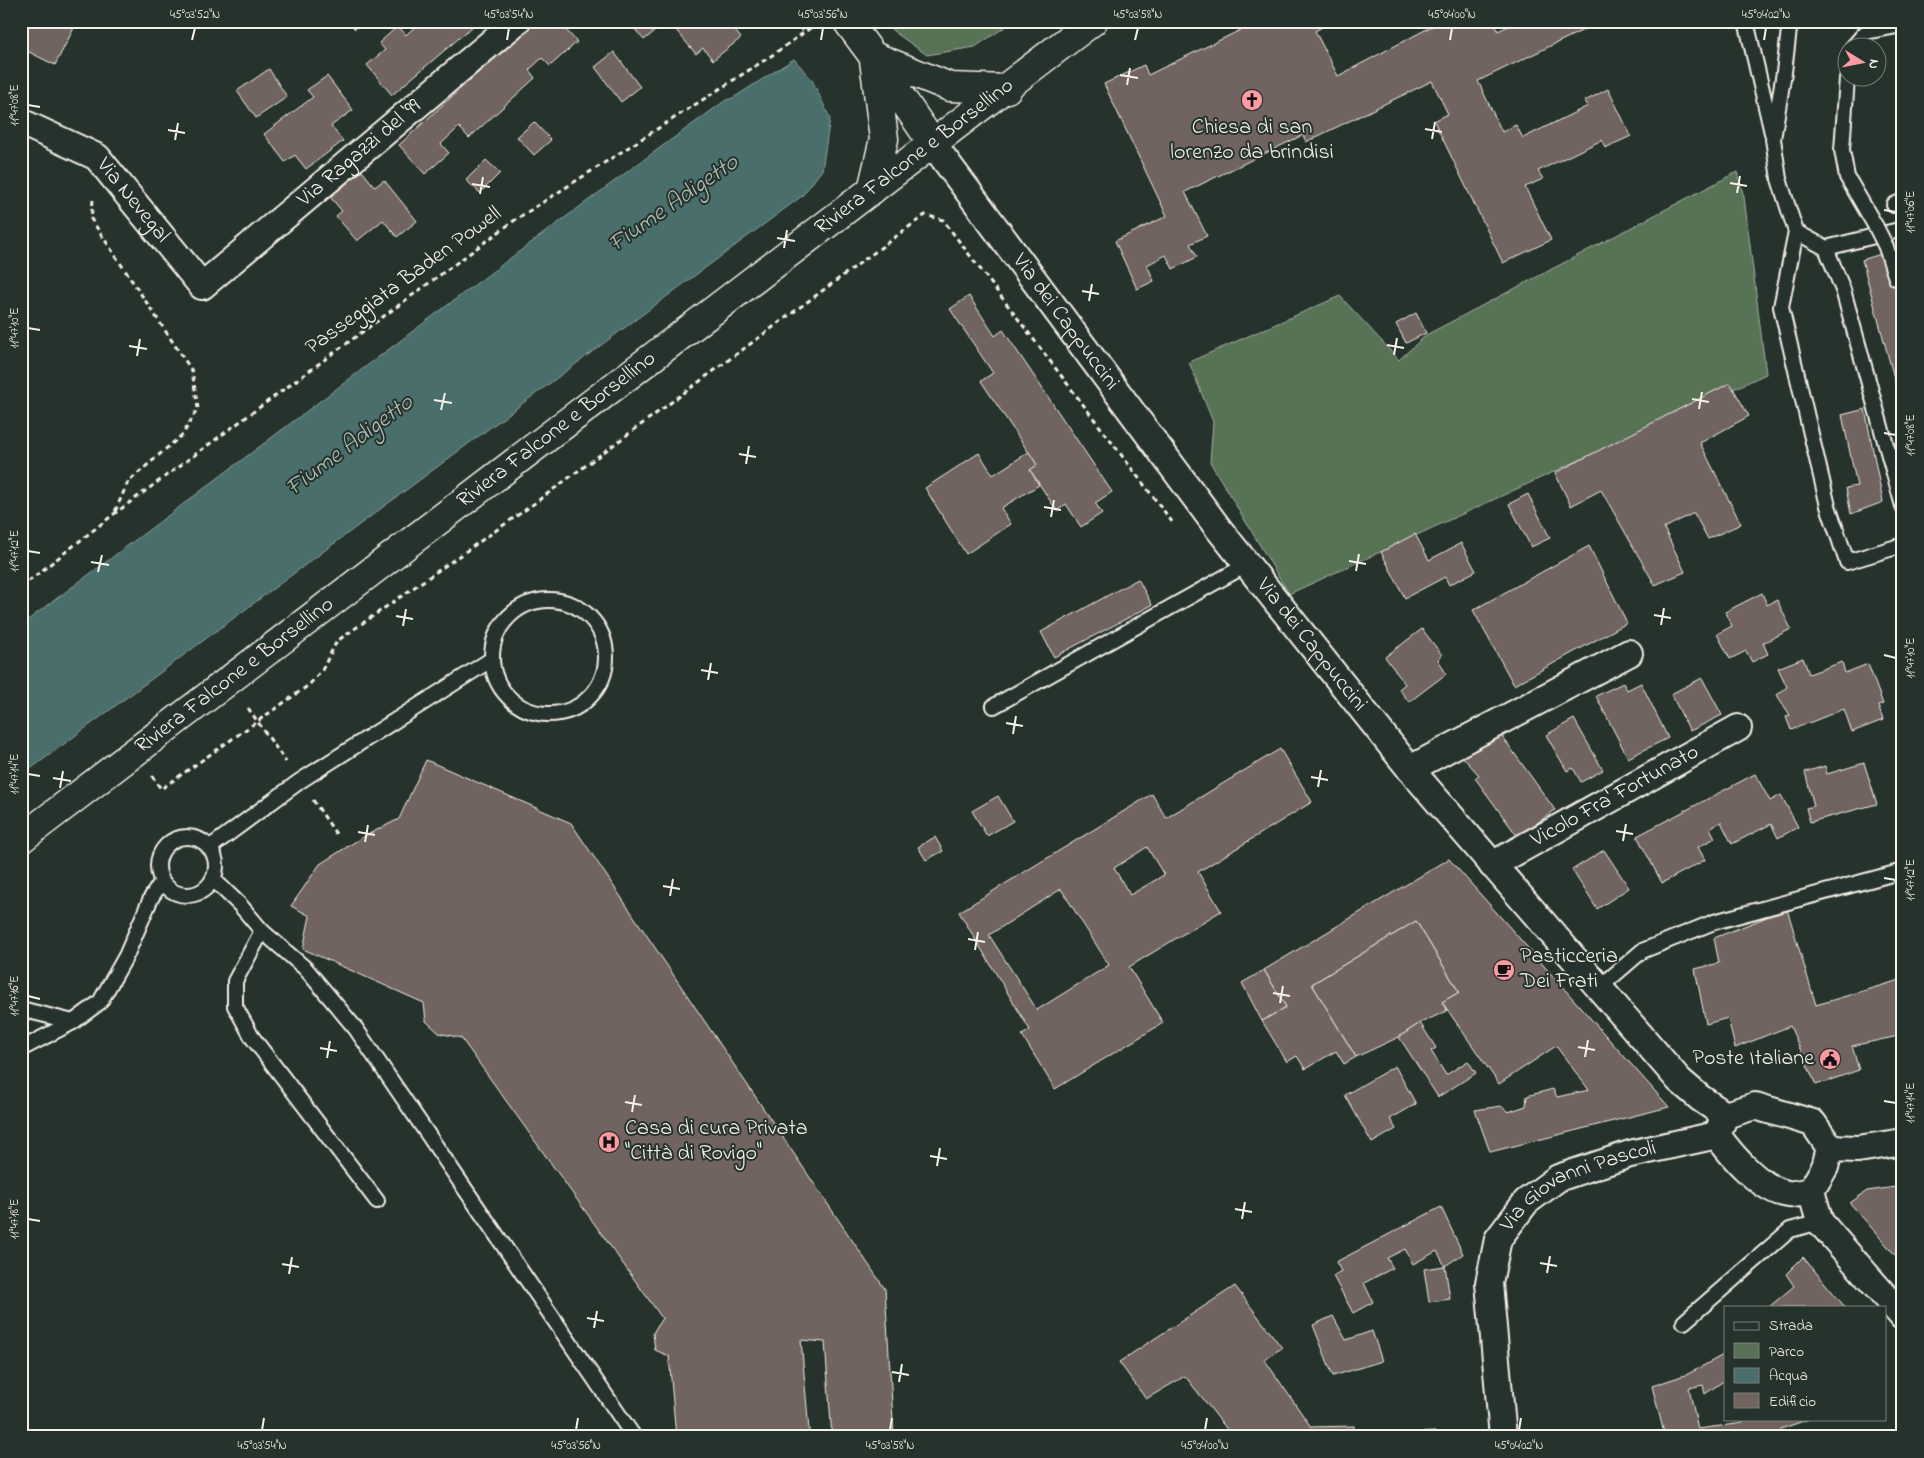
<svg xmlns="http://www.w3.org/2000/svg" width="1924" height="1458" viewBox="0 0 1924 1458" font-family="'Indie Flower',sans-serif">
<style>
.green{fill:#597257;stroke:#a6b2a0}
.water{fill:#496e6c;stroke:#8da29e}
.building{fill:#71645f;stroke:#f4f1e8;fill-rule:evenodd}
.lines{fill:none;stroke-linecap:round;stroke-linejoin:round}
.lane-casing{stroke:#f4f1e8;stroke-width:18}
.street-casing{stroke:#f4f1e8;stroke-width:30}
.secondary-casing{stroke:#f4f1e8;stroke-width:31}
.path{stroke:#f4f1e8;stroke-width:3;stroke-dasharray:5 4;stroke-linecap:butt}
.lane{stroke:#26332d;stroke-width:14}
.street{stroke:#26332d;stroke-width:26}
.secondary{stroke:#26332d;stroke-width:28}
.lane-bridge-casing{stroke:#f4f1e8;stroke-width:18;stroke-linecap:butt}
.lane-bridge{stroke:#26332d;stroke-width:14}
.ticks{fill:none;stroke:#f4f1e8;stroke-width:2}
.labels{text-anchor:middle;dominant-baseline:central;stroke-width:4;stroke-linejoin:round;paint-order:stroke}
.poi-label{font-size:22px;fill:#f4f1e8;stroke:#26332d;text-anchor:start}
.street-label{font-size:22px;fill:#f4f1e8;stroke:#26332d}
.water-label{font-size:24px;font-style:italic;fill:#b0bdb6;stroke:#26332d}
.neatline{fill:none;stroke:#f4f1e8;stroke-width:2}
.ticks-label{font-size:12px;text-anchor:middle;fill:#f4f1e8}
</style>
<rect width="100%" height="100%" fill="#26332d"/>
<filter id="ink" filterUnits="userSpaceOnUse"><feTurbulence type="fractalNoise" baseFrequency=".02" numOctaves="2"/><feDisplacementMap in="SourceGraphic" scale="10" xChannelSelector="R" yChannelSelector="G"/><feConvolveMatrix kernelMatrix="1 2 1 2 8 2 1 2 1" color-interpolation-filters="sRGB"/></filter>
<g filter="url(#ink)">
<g class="green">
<polygon points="886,21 1014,21 975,47 927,55 893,31"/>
<polygon points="1737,172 1744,197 1766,374 1289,594 1210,462 1213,422 1189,362 1340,296 1399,360 1426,335"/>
</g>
<path class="water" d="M794 59 812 80 830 118 822 170 802 196 21 776V625C257 451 488 271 726 100L733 98Z"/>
<g class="building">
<polygon points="21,21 65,21 74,28 55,65 21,48"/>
<polygon points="347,21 363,21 355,29"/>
<polygon points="421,21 479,21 392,95 367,65 385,50 379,43 398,26 406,35"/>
<polygon points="534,21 558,21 577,42 550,66 542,58 529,70 535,78 469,138 459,127 441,144 449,153 425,174 399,145"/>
<polygon points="628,21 655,21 660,27 644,40"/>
<polygon points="674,21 727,21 741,38 713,60 703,48 696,54 671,24"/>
<polygon points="1259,21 1333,21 1315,31 1338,76 1442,21 1494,21 1498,31 1519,21 1602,21 1478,81 1502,132 1516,125 1523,138 1588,106 1585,101 1608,89 1631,136 1605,148 1602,140 1538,171 1543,179 1525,187 1551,240 1503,263 1434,121 1448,114 1432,81 1306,142 1303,135 1185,192 1207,236 1190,244 1197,257 1173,269 1166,255 1147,265 1154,281 1137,289 1115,241 1167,216 1104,84 1144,65 1148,75"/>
<polygon points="614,52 640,87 621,102 595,67"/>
<polygon points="269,69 287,97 256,118 237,91"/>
<polygon points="327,76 353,110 331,126 343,141 306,169 295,155 285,162 264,134 313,97 307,90"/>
<polygon points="534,122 551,140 534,155 517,137"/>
<polygon points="486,160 500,173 480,193 466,180"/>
<polygon points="362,171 375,187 384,180 417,221 397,237 383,220 357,241 336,216 342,211 330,197"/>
<polygon points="1903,247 1903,411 1862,260"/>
<polygon points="969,296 995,336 1003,330 1112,492 1095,503 1102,513 1081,527 1066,504 1057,511 1030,470 1037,465 981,381 993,373 950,309"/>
<polygon points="1416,313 1426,333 1406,343 1396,324"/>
<polygon points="1730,383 1749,416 1700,443 1741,524 1708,539 1694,513 1664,528 1685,572 1655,585 1601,490 1571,506 1555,473"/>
<polygon points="1865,409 1883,502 1851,514 1846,488 1857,486 1842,415"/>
<polygon points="1029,452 1037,465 1030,470 1039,485 1001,508 1011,524 966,554 925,488 979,453 993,475"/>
<polygon points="1528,494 1550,538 1531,547 1509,504"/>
<polygon points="1415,534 1429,560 1461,543 1476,571 1449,585 1445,577 1405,598 1381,552"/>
<polygon points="1589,546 1627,623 1514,685 1473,610"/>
<polygon points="1138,579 1152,605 1054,657 1041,632"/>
<polygon points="1762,593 1767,605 1777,600 1791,629 1763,643 1768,654 1752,662 1746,651 1730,659 1717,634 1732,626 1725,612"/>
<polygon points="1422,629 1442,655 1438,659 1446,674 1409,702 1399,689 1405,684 1385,657"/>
<polygon points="1803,658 1809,674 1842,662 1845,673 1868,664 1883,704 1878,706 1883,720 1852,732 1844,709 1791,730 1786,717 1790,715 1777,695 1787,687 1778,668"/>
<polygon points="1702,678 1722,715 1690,731 1671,694"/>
<polygon points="1623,683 1627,690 1641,683 1668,738 1628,758 1596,696"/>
<polygon points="1574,719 1603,770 1581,782 1573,768 1567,771 1546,735"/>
<polygon points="1499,732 1555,810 1518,837 1475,778 1479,775 1460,754"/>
<path d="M1280 749 1312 802 1198 872 1221 911 1129 967 1163 1023 1055 1089 1022 1035 1030 1030 959 912 1152 794 1166 818ZM1147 847 1164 875 1130 895 1114 868ZM1061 889 1109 965 1037 1010 989 935Z"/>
<polygon points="426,760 571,823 885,1289 894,1437 832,1437 825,1342 801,1340 809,1431 805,1437 676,1437 669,1356 655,1350 653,1333 662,1318 461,1038 439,1033 426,1021 424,1003 303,949 310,916 291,906 320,864 361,838 399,819"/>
<polygon points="1864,763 1877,804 1810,822 1806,808 1814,806 1805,772 1825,766 1827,774"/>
<polygon points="1755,774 1770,801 1781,795 1798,827 1778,838 1771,824 1732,844 1721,822 1710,828 1715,838 1698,847 1705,860 1662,883 1637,836"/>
<polygon points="998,796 1013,821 987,836 972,811"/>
<polygon points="935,837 943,851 926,860 918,847"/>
<polygon points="1604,850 1629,888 1597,909 1572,870"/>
<polygon points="1449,859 1669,1107 1490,1152 1475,1110 1501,1106 1508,1112 1526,1106 1527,1096 1553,1089 1557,1097 1589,1090 1556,1046 1499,1084 1442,1002 1459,992 1416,921 1312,984 1356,1057 1344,1064 1336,1051 1305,1069 1297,1056 1287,1062 1262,1021 1286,1007 1264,970"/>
<polygon points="1787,909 1816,1005 1903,979 1903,1035 1852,1046 1859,1070 1816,1085 1790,1026 1735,1048 1728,1018 1706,1024 1695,969 1719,963 1714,938"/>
<polygon points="1416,921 1459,992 1442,1002 1447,1011 1420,1023 1399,1037 1356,1057 1312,984"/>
<polygon points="1264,970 1286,1007 1262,1021 1242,983"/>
<polygon points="1420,1023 1436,1048 1431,1051 1446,1075 1468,1061 1476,1073 1438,1097 1399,1037"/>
<polygon points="1395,1066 1416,1104 1390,1119 1396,1129 1372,1143 1345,1095"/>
<polygon points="1903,1186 1903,1251 1896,1256 1850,1203 1867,1191"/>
<polygon points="1441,1207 1463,1254 1445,1266 1437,1251 1413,1264 1405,1249 1387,1258 1393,1268 1364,1283 1373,1302 1353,1313 1333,1276 1341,1271 1336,1262"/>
<polygon points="1803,1257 1845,1307 1769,1307 1794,1286 1786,1274"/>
<polygon points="1445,1266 1450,1299 1429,1302 1424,1269"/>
<polygon points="1235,1286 1282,1348 1264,1359 1311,1427 1354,1426 1355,1436 1435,1432 1435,1437 1233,1437 1185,1376 1146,1399 1119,1362"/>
<polygon points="1333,1316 1346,1340 1372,1331 1382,1361 1333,1376 1313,1325"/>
<polygon points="1725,1354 1725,1380 1705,1394 1703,1385 1689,1388 1698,1429 1743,1423 1743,1419 1809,1419 1781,1429 1782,1437 1665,1437 1652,1386 1688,1374"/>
</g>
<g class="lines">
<g class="lane-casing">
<g id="lane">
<polyline points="1746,21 1772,133"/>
<polyline points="1790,21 1784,72 1773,139 1779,179 1796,232 1781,307 1828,506 1847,562 1903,545"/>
<polyline points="1852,48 1866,32 1897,26 1903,28"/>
<polyline points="1847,78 1842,150 1847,177 1876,227"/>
<polyline points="1894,205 1903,201"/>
<polyline points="1796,232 1826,248 1843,290 1903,506"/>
<polyline points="1886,247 1896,278"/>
<polyline points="1826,248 1903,229"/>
<circle cx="549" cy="657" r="57"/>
<polyline points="994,706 1248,564"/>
<circle cx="187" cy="866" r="29"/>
<polyline points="209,848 300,781 492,659"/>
<polyline points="213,879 240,905 262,931 306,969 356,1029 634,1437"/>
<polyline points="262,931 235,981 235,1006 252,1037 377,1201"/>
<polyline points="1599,988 1642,951 1714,922 1903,871"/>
<polyline points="21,1009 73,1022"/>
<polyline points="21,1049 73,1022 100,1002 126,956 151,898 162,881"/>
<polyline points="1684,1322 1790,1230 1820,1222"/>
</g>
</g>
<g class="street-casing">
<g id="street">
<path id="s1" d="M21 122 97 157 202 286 517 21"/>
<path id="s2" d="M933 144 1218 528 1410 769 1679 1080 1700 1098 1725 1115"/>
<polyline points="1410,769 1629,653"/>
<path id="s3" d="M1492 865 1738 728"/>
<path d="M1755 1106 1813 1123 1830 1148 1825 1167 1811 1191C1804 1192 1795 1195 1788 1194 1761 1190 1732 1156 1717 1135L1725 1115Z"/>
<polyline points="1830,1148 1858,1149 1903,1142"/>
<polyline points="1811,1191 1820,1222 1903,1317"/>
<path id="s4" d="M1503 1437 1489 1283 1498 1239 1526 1202 1558 1178 1630 1154 1717 1135"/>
</g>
</g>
<g class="secondary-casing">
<g id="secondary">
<polyline points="847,21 873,56 933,144"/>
<polyline points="873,56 950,87 1007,89"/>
<polyline points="872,190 884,139 874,60"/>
<path id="s5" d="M21 839 1093 21"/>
</g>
</g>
<g class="path">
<polyline points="793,21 805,32"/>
<polyline points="93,200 91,219 192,371 198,408 183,434 128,482 114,514"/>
<polyline points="21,587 114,514 515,220 771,56 816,24"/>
<polyline points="248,708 286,762"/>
<polyline points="152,776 161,789 309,685 322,670 337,641 528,508 925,215 943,220 1173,523"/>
<polyline points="313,800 336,834"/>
</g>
<use href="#lane" class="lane"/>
<use href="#street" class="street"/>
<use href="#secondary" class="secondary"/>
<g class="lane-bridge-casing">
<polyline id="lane-bridge" points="1876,227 1886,247"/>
</g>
<use href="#lane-bridge" class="lane-bridge"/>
</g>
</g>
<path class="ticks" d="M192 40 195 28M507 40 509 28M821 40 823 28M1135 40 1138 28M1450 40 1452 28M1764 40 1766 28M1120 75 1138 78M1127 85 1130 68M28 105 40 107M1425 129 1442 132M168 130 185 133M1432 139 1435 122M175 140 178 123M1730 183 1747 186M472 184 490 187M1737 193 1740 176M480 194 483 177M1884 210 1896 212M777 238 795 241M784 248 787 230M1082 291 1099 294M1089 301 1092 284M28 328 40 330M1387 345 1404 348M129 346 147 349M1394 355 1397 338M137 356 140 339M1692 399 1709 402M434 400 452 403M1699 409 1702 392M441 410 445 393M1884 433 1896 435M739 454 756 457M746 464 749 446M1044 507 1061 510M1051 517 1054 500M28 551 40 553M1349 561 1366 564M91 562 109 565M1356 571 1359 554M98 572 102 555M1654 615 1671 618M396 616 413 619M1661 625 1664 608M403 626 406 609M1884 655 1896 658M701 670 718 673M708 680 711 663M1006 723 1023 726M1013 734 1016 716M28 774 40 776M1311 777 1328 780M53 778 71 781M1318 787 1321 770M60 788 63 771M1616 831 1633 834M358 832 375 835M1623 841 1626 824M365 842 368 825M1884 878 1896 880M663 886 680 889M670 896 673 879M968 939 985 942M975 950 978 932M1273 993 1290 996M28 996 40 999M1280 1003 1283 986M1578 1047 1595 1050M320 1048 337 1051M1585 1057 1588 1040M327 1058 330 1041M1884 1101 1896 1103M625 1102 642 1105M632 1112 635 1095M930 1156 947 1159M937 1166 940 1148M1235 1209 1252 1212M28 1219 40 1221M1242 1219 1245 1202M1540 1263 1557 1266M282 1264 299 1267M1547 1273 1550 1256M289 1274 292 1257M587 1318 604 1321M594 1328 597 1311M892 1372 909 1375M899 1382 902 1364M262 1430 264 1418M576 1430 578 1418M890 1430 892 1418M1205 1430 1207 1418M1519 1430 1521 1418"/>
<defs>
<g id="church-disc" transform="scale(1.125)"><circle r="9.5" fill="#ff9aa2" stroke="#26332d"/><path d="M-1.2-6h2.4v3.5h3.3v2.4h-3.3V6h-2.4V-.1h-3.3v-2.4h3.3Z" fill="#111"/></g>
<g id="cafe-disc" transform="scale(1.125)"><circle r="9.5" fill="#ff9aa2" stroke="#26332d"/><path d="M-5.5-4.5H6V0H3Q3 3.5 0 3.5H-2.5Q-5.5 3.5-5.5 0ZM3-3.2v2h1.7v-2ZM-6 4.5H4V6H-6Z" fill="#111"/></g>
<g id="civic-disc" transform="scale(1.125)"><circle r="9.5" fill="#ff9aa2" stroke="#26332d"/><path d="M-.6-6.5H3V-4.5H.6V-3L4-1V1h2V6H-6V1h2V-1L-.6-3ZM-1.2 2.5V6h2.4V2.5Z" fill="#111"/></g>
<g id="hospital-disc" transform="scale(1.125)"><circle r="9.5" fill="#ff9aa2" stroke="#26332d"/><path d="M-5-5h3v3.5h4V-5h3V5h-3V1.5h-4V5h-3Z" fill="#111"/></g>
</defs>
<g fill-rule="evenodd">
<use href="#church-disc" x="1252" y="100"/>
<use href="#cafe-disc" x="1504" y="970"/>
<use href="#civic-disc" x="1830" y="1059"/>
<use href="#hospital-disc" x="609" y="1142"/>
</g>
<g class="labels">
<g class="poi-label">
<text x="1252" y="128" text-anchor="middle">Chiesa di san<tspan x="1252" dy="25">lorenzo da brindisi</tspan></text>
<text x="1520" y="957">Pasticceria<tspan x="1520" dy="25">Dei Frati</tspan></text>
<text x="1814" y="1059" text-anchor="end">Poste Italiane</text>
<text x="625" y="1129">Casa di cura Privata<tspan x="625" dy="25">"Città di Rovigo"</tspan></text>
</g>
<g class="street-label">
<text stroke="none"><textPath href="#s1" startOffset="456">Via Ragazzi del '99</textPath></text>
<text stroke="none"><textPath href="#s5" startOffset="1124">Riviera Falcone e Borsellino</textPath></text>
<text stroke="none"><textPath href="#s1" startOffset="140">Via Nevegal</textPath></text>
<text transform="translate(404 281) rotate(-36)">Passeggiata Baden Powell</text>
<text stroke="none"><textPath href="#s2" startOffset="222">Via dei Cappuccini</textPath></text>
<text stroke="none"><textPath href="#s5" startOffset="674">Riviera Falcone e Borsellino</textPath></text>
<text stroke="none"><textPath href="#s2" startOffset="628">Via dei Cappuccini</textPath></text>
<text stroke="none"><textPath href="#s5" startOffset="269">Riviera Falcone e Borsellino</textPath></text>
<text stroke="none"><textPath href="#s3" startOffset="141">Vicolo Fra' Fortunato</textPath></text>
<text stroke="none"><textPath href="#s4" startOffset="300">Via Giovanni Pascoli</textPath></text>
</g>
<g class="water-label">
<text transform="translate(674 204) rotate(-35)">Fiume Adigetto</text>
<text transform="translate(350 446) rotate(-37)">Fiume Adigetto</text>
</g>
</g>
<rect width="1924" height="1458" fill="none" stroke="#26332d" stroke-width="55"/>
<rect x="1724" y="1306" width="162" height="115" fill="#26332d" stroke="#787f78"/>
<rect x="1734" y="1322" width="25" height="8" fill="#26332d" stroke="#787f78"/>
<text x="1769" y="1330" font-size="15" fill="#f4f1e8">Strada</text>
<rect x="1734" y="1343" width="25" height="15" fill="#597257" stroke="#787f78"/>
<text x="1769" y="1356" font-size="15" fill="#f4f1e8">Parco</text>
<rect x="1734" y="1368" width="25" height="15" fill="#496e6c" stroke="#787f78"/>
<text x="1769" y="1380" font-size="15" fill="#f4f1e8">Acqua</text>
<rect x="1734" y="1393" width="25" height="15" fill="#71645f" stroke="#787f78"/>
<text x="1769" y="1406" font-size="15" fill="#f4f1e8">Edificio</text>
<g transform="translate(1862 62) rotate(100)"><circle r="24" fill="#26332d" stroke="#787f78"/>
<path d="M0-4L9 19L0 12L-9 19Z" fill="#ff9aa2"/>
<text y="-8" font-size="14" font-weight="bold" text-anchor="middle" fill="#f4f1e8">N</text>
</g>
<rect x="28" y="28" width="1868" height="1402" class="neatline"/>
<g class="ticks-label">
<text x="195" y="18">45°03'52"N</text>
<text x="509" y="18">45°03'54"N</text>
<text x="823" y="18">45°03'56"N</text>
<text x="1138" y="18">45°03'58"N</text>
<text x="1452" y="18">45°04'00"N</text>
<text x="1766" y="18">45°04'02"N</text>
<text transform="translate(14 105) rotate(-90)" y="4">11°47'08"E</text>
<text transform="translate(1910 212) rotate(-90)" y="4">11°47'06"E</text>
<text transform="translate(14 328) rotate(-90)" y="4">11°47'10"E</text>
<text transform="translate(1910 435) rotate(-90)" y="4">11°47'08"E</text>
<text transform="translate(14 551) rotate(-90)" y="4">11°47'12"E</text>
<text transform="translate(1910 658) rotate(-90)" y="4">11°47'10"E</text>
<text transform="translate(14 774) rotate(-90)" y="4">11°47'14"E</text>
<text transform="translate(1910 880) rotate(-90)" y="4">11°47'12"E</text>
<text transform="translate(14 996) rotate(-90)" y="4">11°47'16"E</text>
<text transform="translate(1910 1103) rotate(-90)" y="4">11°47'14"E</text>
<text transform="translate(14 1219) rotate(-90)" y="4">11°47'18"E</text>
<text x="262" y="1449">45°03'54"N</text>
<text x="576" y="1449">45°03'56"N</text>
<text x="890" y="1449">45°03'58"N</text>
<text x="1205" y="1449">45°04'00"N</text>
<text x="1519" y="1449">45°04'02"N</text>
</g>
</svg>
